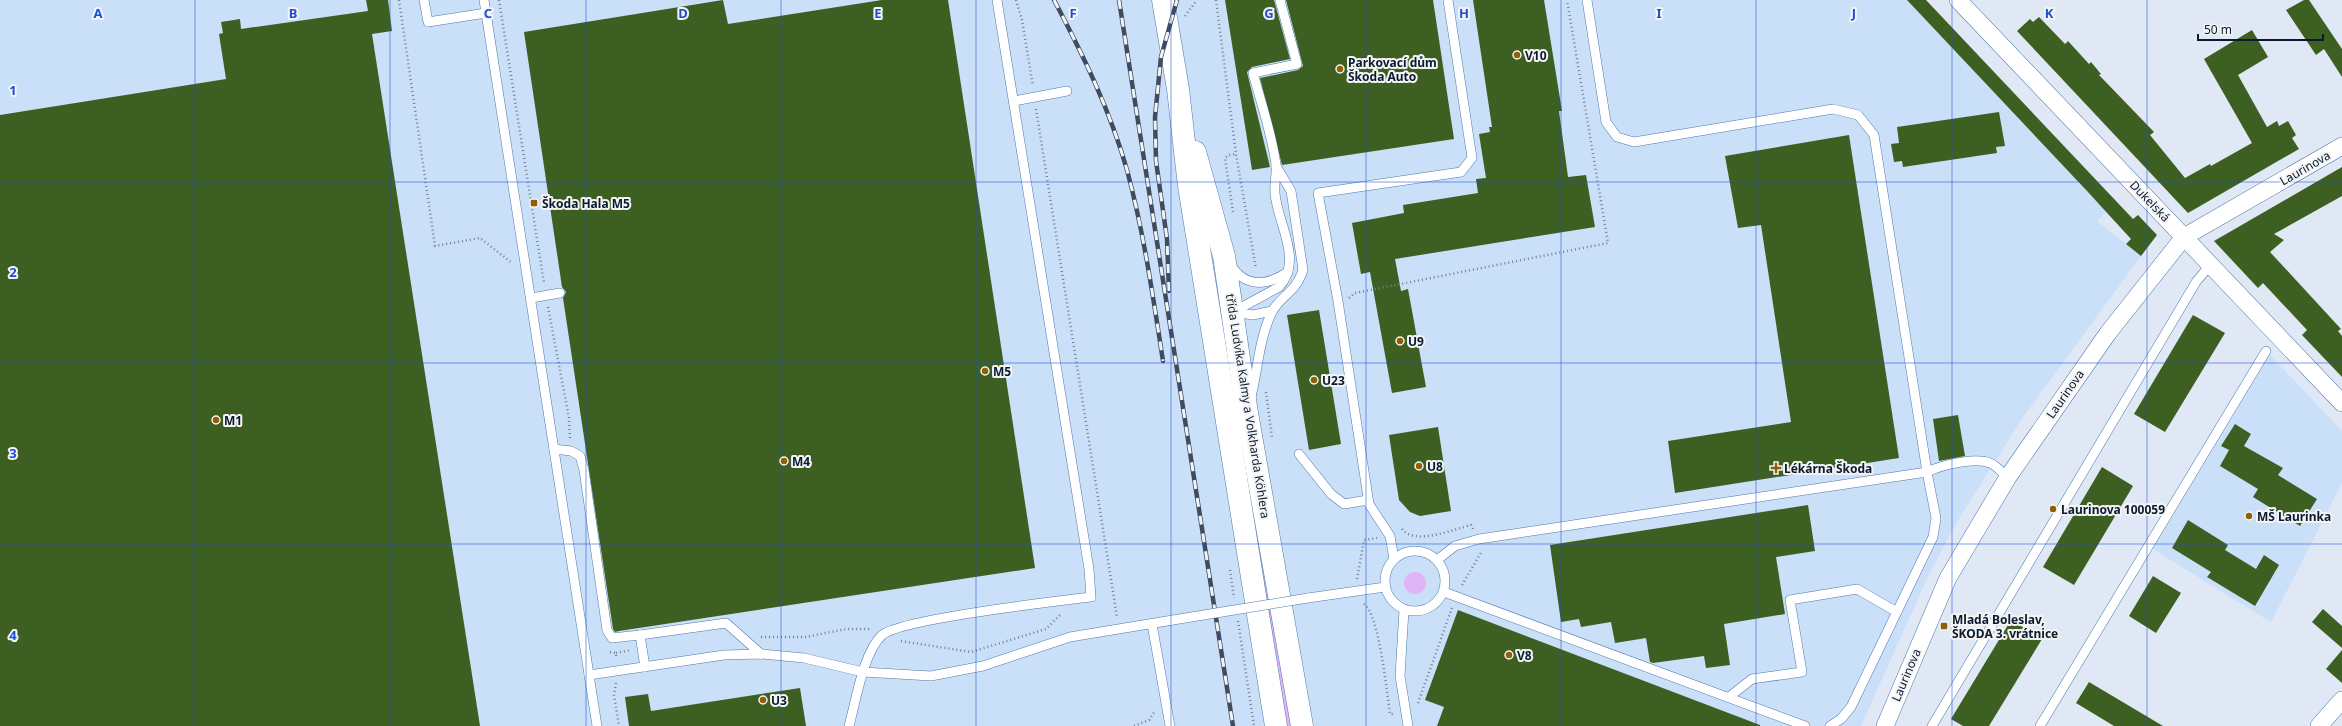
<svg xmlns="http://www.w3.org/2000/svg" width="2342" height="726" viewBox="0 0 2342 726" font-family="'Noto Sans',sans-serif">
<style>
.built{fill:#cadff8}
.green{fill:#e0b4f7}
.building{fill:#3d5f22}
.lines{fill:none;stroke-linecap:round;stroke-linejoin:round}
.lane-casing{stroke:#4e79ac;stroke-width:10}
.street-casing{stroke:#4e79ac;stroke-width:18}
.secondary-casing{stroke:#4e79ac;stroke-width:23}
.path{stroke:#758292;stroke-width:2.5;stroke-dasharray:1 3;stroke-linecap:butt}
.lane{stroke:#fff;stroke-width:9}
.street{stroke:#fff;stroke-width:17}
.secondary{stroke:#fff;stroke-width:22}
.rail-casing{stroke:#3d4c5f;stroke-width:4.5}
.rail{stroke:#f4f4f4;stroke-width:3;stroke-dasharray:9;stroke-linecap:butt}
.lane-bridge-casing{stroke:#4e79ac;stroke-width:10;stroke-linecap:butt}
.lane-bridge{stroke:#fff;stroke-width:9}
.grid{fill:none;stroke:#1d4ed8;stroke-width:1;stroke-opacity:0.55}
.poi-dot{fill:#8f5f0a;stroke:#f4f4f4;stroke-width:1.5}
.labels{text-anchor:middle;dominant-baseline:central;stroke-width:4;stroke-linejoin:round;paint-order:stroke}
.poi-label{font-size:12px;font-weight:bold;fill:#0a1b30;stroke:#f4f4f4;text-anchor:start}
.street-label{font-size:12px;fill:#0a1b30;stroke:#f4f4f4}
.grid-label{font-size:13px;text-anchor:middle;font-weight:bold;fill:#1d4ed8;stroke:#f4f4f4;stroke-width:4;stroke-linejoin:round;paint-order:stroke}
</style>
<rect width="100%" height="100%" fill="#dfe8f4"/>
<g class="built">
<polygon points="0,0 1907,0 2106,212 2097,221 2141,256 2021,420 1957,522 1930,572 1861,726 0,726"/>
<polygon points="2270,355 2342,431 2342,483 2271,622 2153,549"/>
</g>
<g class="green">
<polygon points="1224,329 1291,726 1285,726 1223,332"/>
<circle cx="1415" cy="583" r="11"/>
</g>
<g class="building">
<polygon points="366,0 388,0 392,31 372,34 480,726 0,726 0,115 226,79 219,34 223,33 221,22 240,19 241,29 368,11"/>
<polygon points="723,0 728,24 882,0 948,0 1035,568 619,631 615,632 613,629 563,298 566,292 562,287 524,32"/>
<polygon points="1225,0 1274,0 1290,59 1252,67 1247,72 1270,167 1252,170"/>
<polygon points="1286,0 1433,0 1454,139 1282,165 1260,78 1298,70 1303,66"/>
<polygon points="1473,0 1544,0 1562,111 1559,111 1568,177 1586,175 1595,227 1395,259 1401,291 1408,289 1426,387 1392,393 1370,272 1361,274 1352,223 1404,213 1403,205 1478,193 1476,179 1486,178 1479,134 1490,132 1489,127 1492,127"/>
<polygon points="1907,0 1926,0 2133,219 2138,215 2157,235 2141,256 2126,244 2131,239 2087,191"/>
<polygon points="2304,0 2309,0 2342,49 2342,77 2324,49 2316,55 2286,10"/>
<polygon points="2039,17 2065,44 2068,41 2089,64 2091,62 2101,74 2099,75 2154,132 2150,135 2185,178 2210,164 2211,166 2252,143 2204,59 2252,30 2268,57 2238,75 2267,127 2277,121 2279,126 2288,121 2296,135 2292,138 2299,149 2188,213 2017,31 2030,19 2033,22"/>
<polygon points="1999,112 2005,146 1996,147 1997,153 1903,167 1902,161 1894,162 1891,144 1899,143 1897,127"/>
<polygon points="1849,135 1899,458 1675,493 1668,441 1791,422 1761,225 1738,228 1725,156"/>
<polygon points="2342,167 2342,196 2274,234 2284,240 2270,252 2341,329 2338,331 2342,336 2342,377 2302,335 2307,330 2263,283 2258,288 2214,241"/>
<polygon points="1319,310 1341,444 1309,450 1287,315"/>
<polygon points="2193,315 2225,333 2165,432 2134,414"/>
<polygon points="1958,415 1965,456 1939,461 1933,419"/>
<polygon points="2235,424 2251,434 2244,446 2283,468 2278,475 2317,499 2300,526 2253,497 2258,489 2220,466 2229,450 2221,446"/>
<polygon points="1438,427 1451,511 1420,516 1410,512 1399,500 1389,435"/>
<polygon points="2102,467 2133,486 2074,585 2043,567"/>
<polygon points="1808,505 1815,551 1776,557 1785,614 1724,624 1730,665 1706,668 1704,656 1653,663 1650,662 1646,638 1615,643 1611,622 1581,627 1579,619 1561,622 1550,545"/>
<polygon points="2188,520 2228,545 2225,550 2256,569 2264,555 2279,565 2255,606 2207,577 2211,572 2172,548"/>
<polygon points="2153,576 2181,593 2156,633 2129,616"/>
<polygon points="2323,609 2342,626 2342,648 2312,622"/>
<polygon points="1458,610 1760,725 1760,726 1437,726 1444,707 1425,700"/>
<polygon points="2011,620 2042,639 1989,726 1963,726 1951,719"/>
<polygon points="2342,650 2342,683 2326,669"/>
<polygon points="2089,682 2163,726 2114,726 2076,703"/>
<polygon points="800,688 806,726 629,726 625,697 648,694 651,711"/>
</g>
<g class="lines">
<g class="lane-casing">
<g id="lane">
<polyline points="424,0 428,22 486,13"/>
<polyline points="484,0 597,726"/>
<path d="M1587 0 1606 122 1617 137 1634 142 1833 109 1858 115 1874 135 1927 472C1942 465 1974 457 1990 463 1996 465 2002 473 2008 477"/>
<polyline points="1014,101 1067,91"/>
<path d="M1231 265C1245 288 1267 286 1288 272"/>
<polyline points="531,298 560,293"/>
<path d="M1233 312 1279 287C1304 260 1277 223 1275 193 1274 184 1277 174 1276 165 1272 134 1261 103 1253 73L1297 64 1280 0"/>
<polyline points="1233,312 1253,315 1272,311"/>
<path d="M1251 397C1258 369 1259 338 1272 312 1280 296 1296 293 1303 270L1291 191 1276 166"/>
<polyline points="554,449 571,451 580,456 584,470 607,630 612,638 640,635 645,667"/>
<polyline points="1299,454 1331,494 1344,504 1368,500"/>
<circle cx="1415" cy="581" r="30"/>
<polyline points="1394,559 1390,536 1369,504 1338,301 1318,193 1461,172 1472,158 1448,0"/>
<polyline points="1437,560 1455,546 1479,539 1927,472 1936,518 1933,537 1851,707 1841,719 1830,726"/>
<polyline points="1444,592 1805,726"/>
<polyline points="1308,598 1385,587"/>
<polyline points="1404,610 1400,676 1408,726"/>
<polyline points="1152,624 1170,726"/>
<polyline points="640,635 726,623 761,654"/>
<polyline points="589,675 724,655 761,654 804,658 863,672 931,676 983,666 1070,637 1173,620"/>
<polyline points="1729,697 1752,679 1802,672 1790,600 1857,589 1897,612"/>
<path d="M849 726C856 701 863 653 882 635 901 619 1058 601 1091 597L1089 569 997 0"/>
<polyline points="1932,726 2196,282 2210,265"/>
<polyline points="2040,726 2266,351"/>
</g>
</g>
<g class="street-casing">
<g id="street">
<polyline points="1958,0 2342,403"/>
<polyline points="1885,726 1948,578 2008,477 2108,333 2184,237 2342,146"/>
<polyline points="2319,726 2342,700"/>
</g>
</g>
<g class="secondary-casing">
<g id="secondary">
<polyline points="1163,0 1178,89 1189,186 1276,726"/>
<polyline points="1195,152 1224,256 1247,413 1302,726"/>
</g>
</g>
<g class="path">
<polyline points="399,0 435,246 480,238 512,263"/>
<polyline points="499,0 544,283"/>
<polyline points="1016,0 1022,20 1033,86"/>
<polyline points="1216,0 1236,154 1256,269"/>
<polyline points="1185,16 1197,0"/>
<polyline points="1036,109 1117,617"/>
<polyline points="1233,212 1225,158 1228,155 1236,154"/>
<polyline points="1349,298 1355,293 1608,243 1567,0"/>
<polyline points="548,307 569,418 570,439"/>
<polyline points="1266,392 1272,437"/>
<path d="M1402 529C1415 546 1454 529 1471 525L1473 529"/>
<polyline points="1230,570 1234,598"/>
<polyline points="1357,579 1364,540 1377,538"/>
<polyline points="1462,585 1482,551"/>
<path d="M1364 604C1379 613 1387 694 1390 714H1394"/>
<polyline points="1238,621 1254,726"/>
<polyline points="761,637 806,637 846,629 871,629"/>
<polyline points="901,641 971,652 1046,629 1061,614"/>
<polyline points="610,652 616,653 616,658"/>
<polyline points="616,653 631,650"/>
<polyline points="616,683 614,695 619,726"/>
<polyline points="1418,703 1452,608"/>
<polyline points="1134,726 1149,720 1155,711"/>
</g>
<use href="#lane" class="lane"/>
<use href="#street" class="street"/>
<use href="#secondary" class="secondary"/>
<g class="rail-casing">
<g id="rail">
<path d="M1054 0C1083 55 1110 110 1127 170 1144 233 1153 297 1163 361"/>
<polyline points="1119,0 1233,726"/>
<polyline points="1169,291 1167,239 1156,161 1155,117 1161,57 1177,0"/>
</g>
</g>
<use href="#rail" class="rail"/>
<g class="lane-bridge-casing">
<polyline id="lane-bridge" points="1173,620 1308,598"/>
</g>
<use href="#lane-bridge" class="lane-bridge"/>
</g>
<path class="grid" d="M195 0V726M390 0V726M586 0V726M781 0V726M976 0V726M1171 0V726M1366 0V726M1561 0V726M1756 0V726M1952 0V726M2147 0V726M0 182H2342M0 363H2342M0 544H2342"/>
<g class="poi-dot">
<circle cx="1517" cy="55" r="4"/>
<circle cx="1340" cy="69" r="4"/>
<rect x="530" y="199" width="8" height="8" rx="2"/>
<circle cx="1400" cy="341" r="4"/>
<circle cx="985" cy="371" r="4"/>
<circle cx="1314" cy="380" r="4"/>
<circle cx="216" cy="420" r="4"/>
<circle cx="784" cy="461" r="4"/>
<circle cx="1419" cy="466" r="4"/>
<path d="M1774 462h4v4h4v4h-4v4h-4v-4h-4v-4h4z"/>
<circle cx="2053" cy="509" r="4"/>
<circle cx="2249" cy="516" r="4"/>
<rect x="1940" y="622" width="8" height="8" rx="2"/>
<circle cx="1509" cy="655" r="4"/>
<circle cx="763" cy="700" r="4"/>
</g>
<g class="labels">
<g class="poi-label">
<text x="1525" y="55">V10</text>
<text x="1348" y="62">Parkovací dům<tspan x="1348" dy="14">Škoda Auto</tspan></text>
<text x="542" y="203">Škoda Hala M5</text>
<text x="1408" y="341">U9</text>
<text x="993" y="371">M5</text>
<text x="1322" y="380">U23</text>
<text x="224" y="420">M1</text>
<text x="792" y="461">M4</text>
<text x="1427" y="466">U8</text>
<text x="1784" y="468">Lékárna Škoda</text>
<text x="2061" y="509">Laurinova 100059</text>
<text x="2257" y="516">MŠ Laurinka</text>
<text x="1952" y="619">Mladá Boleslav,<tspan x="1952" dy="14">ŠKODA 3. vrátnice</tspan></text>
<text x="1517" y="655">V8</text>
<text x="771" y="700">U3</text>
</g>
<g class="street-label">
<text transform="translate(2305 168) rotate(-30)">Laurinova</text>
<text transform="translate(2150 201) rotate(46)">Dukelská</text>
<text transform="translate(2065 394) rotate(-55)">Laurinova</text>
<text transform="translate(1248 406) rotate(81)">třída Ludvíka Kalmy a Volkharda Köhlera</text>
<text transform="translate(1906 675) rotate(-67)">Laurinova</text>
</g>
</g>
<g class="grid-label">
<text x="98" y="18">A</text>
<text x="293" y="18">B</text>
<text x="488" y="18">C</text>
<text x="683" y="18">D</text>
<text x="878" y="18">E</text>
<text x="1073" y="18">F</text>
<text x="1269" y="18">G</text>
<text x="1464" y="18">H</text>
<text x="1659" y="18">I</text>
<text x="1854" y="18">J</text>
<text x="2049" y="18">K</text>
<text x="13" y="95">1</text>
<text x="13" y="277">2</text>
<text x="13" y="458">3</text>
<text x="13" y="640">4</text>
</g>
<path d="M2198 34v6h125v-6" fill="none" stroke="#0a1b30" stroke-width="2"/>
<text x="2204" y="34" font-size="12" fill="#0a1b30" stroke="#f4f4f4" stroke-width="3" paint-order="stroke">50 m</text>
</svg>
